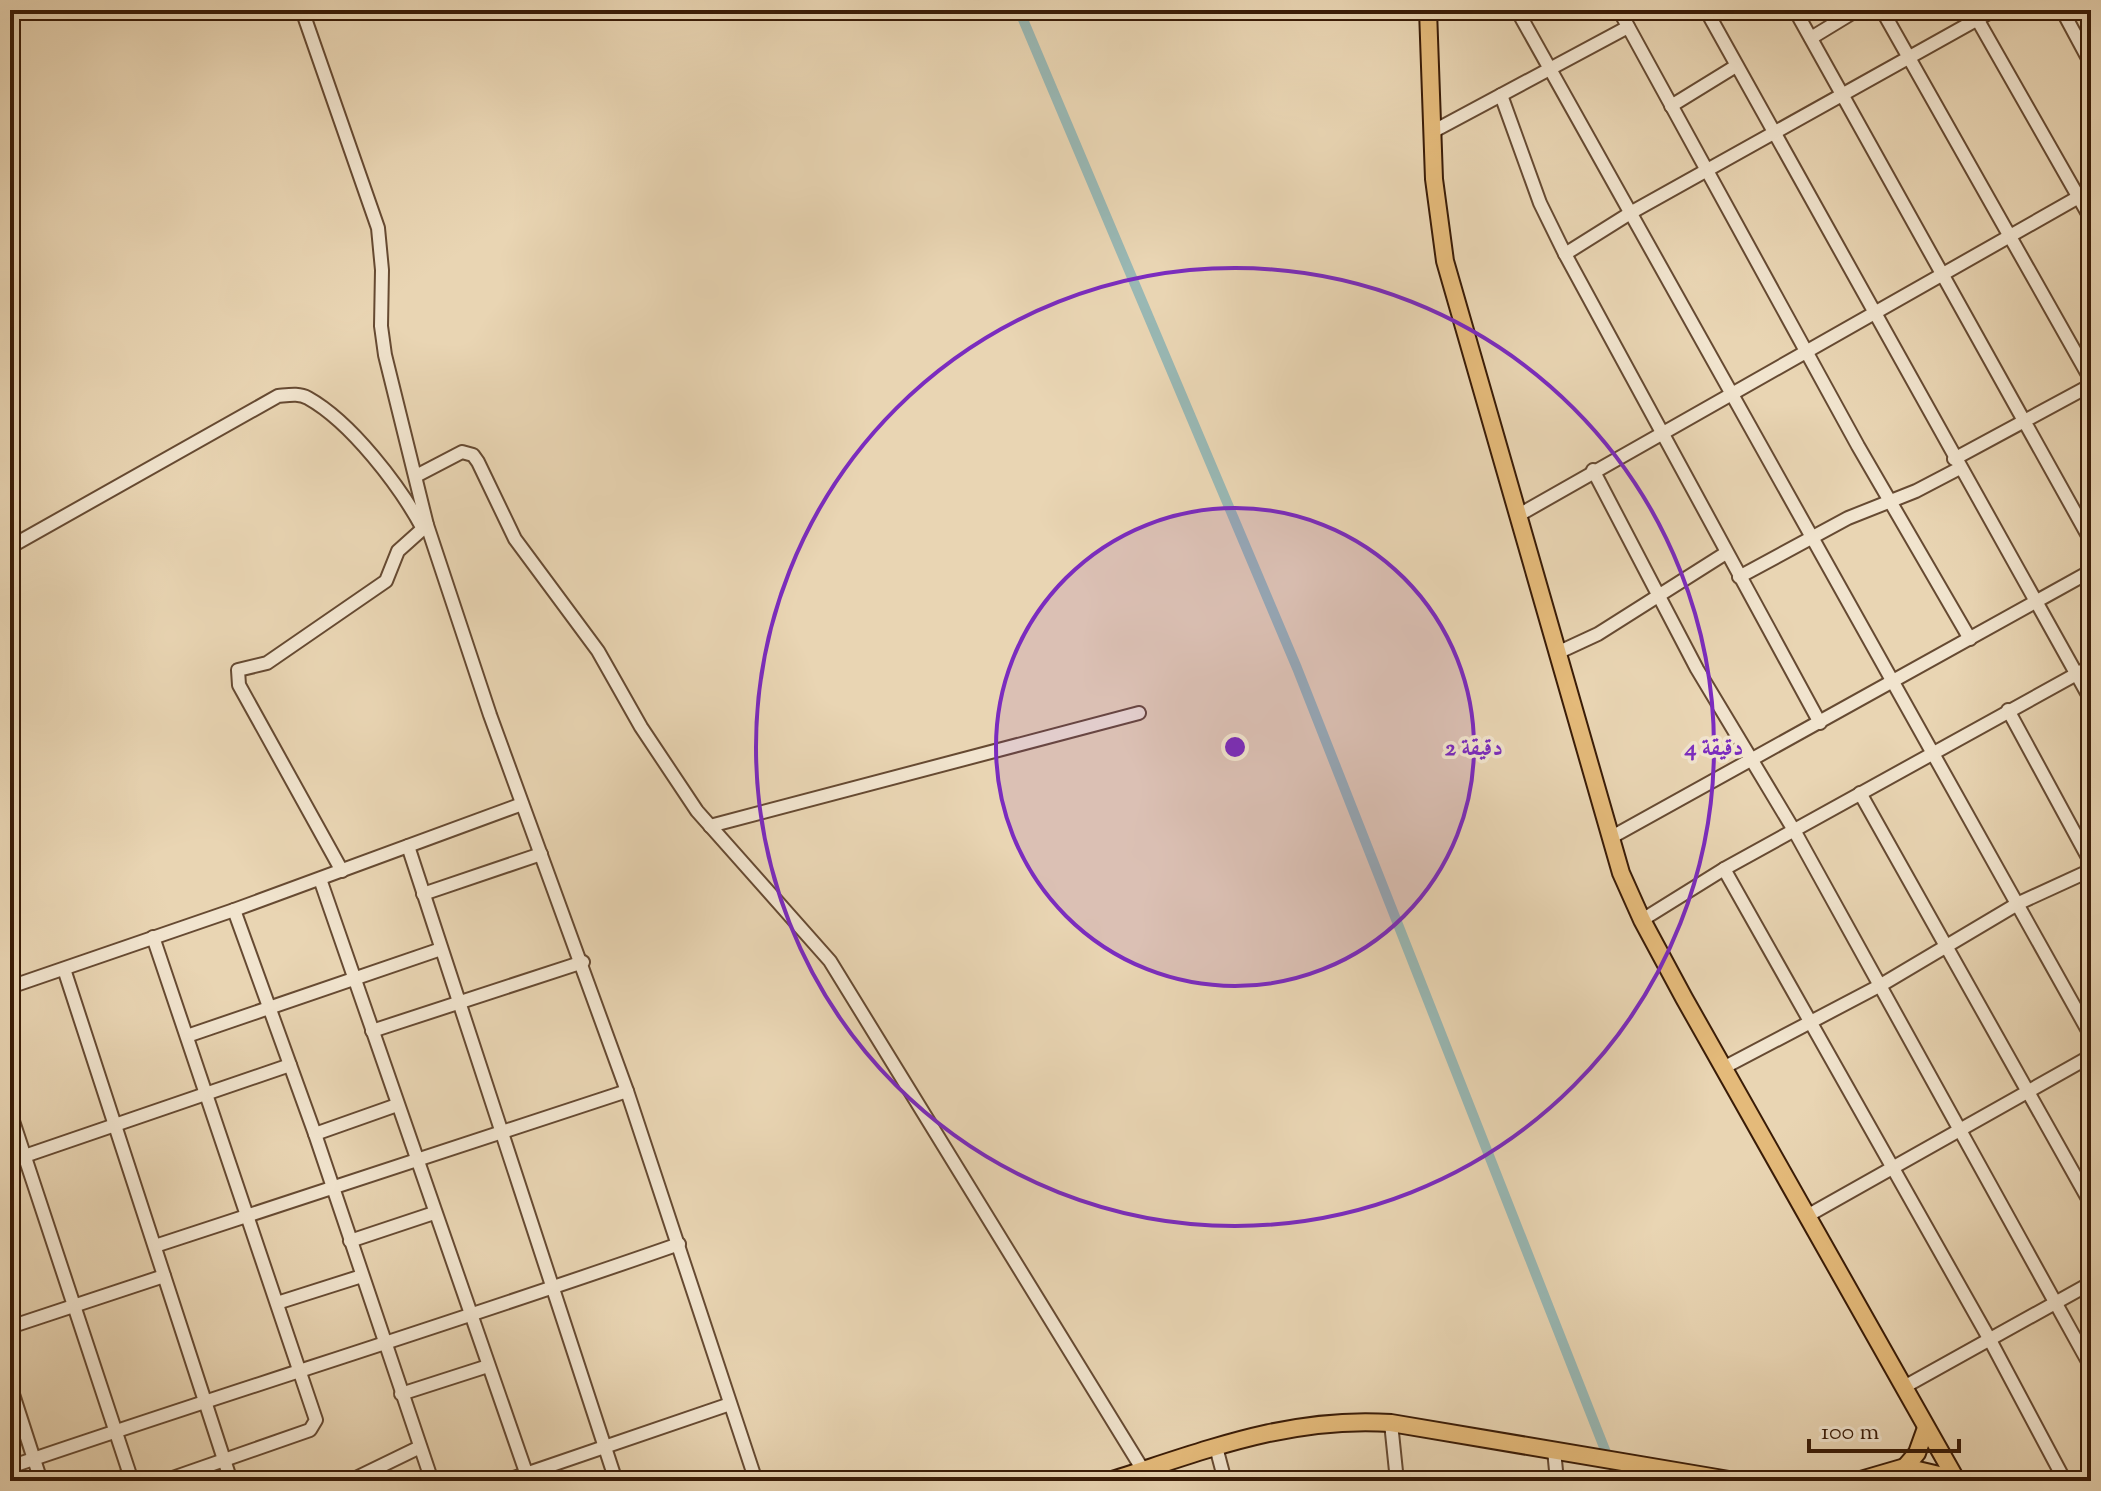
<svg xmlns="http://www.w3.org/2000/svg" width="2101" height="1491" viewBox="0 0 2101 1491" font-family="'Sorts Mill Goudy',Amiri,serif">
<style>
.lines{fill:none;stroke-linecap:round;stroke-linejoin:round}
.canal{stroke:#99b8b4;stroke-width:10}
.minor-casing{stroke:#664a32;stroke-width:16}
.major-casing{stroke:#3a1c07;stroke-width:20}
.minor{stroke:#f1e4ce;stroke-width:12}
.major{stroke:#e4ba7a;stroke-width:16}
.ring{fill:none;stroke:#7b2cbf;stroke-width:4}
.centre{fill:#7b2cbf;stroke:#f1e4ce;stroke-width:4}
.ring-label{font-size:24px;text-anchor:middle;font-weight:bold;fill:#7b2cbf;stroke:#f1e4ce;stroke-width:7;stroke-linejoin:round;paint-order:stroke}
</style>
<rect width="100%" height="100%" fill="#e9d5b3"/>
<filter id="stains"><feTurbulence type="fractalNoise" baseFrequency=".0025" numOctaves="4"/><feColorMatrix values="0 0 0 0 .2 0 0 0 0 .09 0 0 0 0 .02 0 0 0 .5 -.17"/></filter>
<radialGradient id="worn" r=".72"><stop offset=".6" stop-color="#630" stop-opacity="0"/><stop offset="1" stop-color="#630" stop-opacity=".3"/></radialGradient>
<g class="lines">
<polyline class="canal" points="1019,10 1297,668 1609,1460 1623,1481"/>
<g class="minor-casing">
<g id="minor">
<polyline points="302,10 378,228 382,270 381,326 385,355 427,525 490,715 627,1091 756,1481"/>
<polyline points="1517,10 2091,1036"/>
<polyline points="1619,10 1858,446 1970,639"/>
<polyline points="1706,10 2091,700"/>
<polyline points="1795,10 2091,541"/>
<polyline points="1882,10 2091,380"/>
<polyline points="1972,10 2091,219"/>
<polyline points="2062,10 2091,64"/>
<polyline points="1811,38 1857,10"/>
<polyline points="1501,95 1540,203 1565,254 1820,723"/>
<polyline points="1671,106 1736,66"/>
<polyline points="1432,132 1628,27"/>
<polyline points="1565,254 1632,212 1994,10"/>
<polyline points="1954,459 2091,385"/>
<polyline points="1593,470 1697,669 1795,832 2091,1367"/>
<polyline points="416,476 462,452 473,455 478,462 515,539 598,651 641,727 697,811 830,961 1143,1470 1146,1481"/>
<polyline points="1517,516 2091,190"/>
<path d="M10 547 278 396C289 395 299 393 308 398 351 422 400 486 423 529"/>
<polyline points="1739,577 1848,518 1916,491 1960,468"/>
<polyline points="1557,653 1598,634 1726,553"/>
<polyline points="2008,710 2091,863"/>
<polyline points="1860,793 2091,1204"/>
<polyline points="710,826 1139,713"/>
<polyline points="1610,838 2091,571"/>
<polyline points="408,846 616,1481"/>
<polyline points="1724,869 1990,1340 2065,1481"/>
<polyline points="342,871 239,685 238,670 267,663 386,581 398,551 427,525"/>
<polyline points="320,879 529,1481"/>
<polyline points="423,894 541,854"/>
<polyline points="234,910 315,1134 432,1481"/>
<polyline points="1642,920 1724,869 2091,666"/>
<polyline points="153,937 316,1420 310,1430 164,1481"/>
<polyline points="64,969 231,1481"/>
<polyline points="10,987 234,910 522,804"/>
<polyline points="372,1031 583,962"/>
<polyline points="187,1036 441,949"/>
<polyline points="1723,1068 1881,985 2019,903 2091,870"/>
<polyline points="10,1112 132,1481"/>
<polyline points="315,1134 397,1105"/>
<polyline points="10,1161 290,1065"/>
<polyline points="1807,1216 2091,1056"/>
<polyline points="350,1241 434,1213"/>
<polyline points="155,1246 627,1091"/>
<polyline points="277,1303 362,1276"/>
<polyline points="10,1327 164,1276"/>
<polyline points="10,1385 41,1481"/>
<polyline points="1904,1387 2091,1283"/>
<polyline points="401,1394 488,1366"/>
<polyline points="1391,1423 1397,1481"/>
<polyline points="1216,1447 1225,1481"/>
<polyline points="1554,1450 1557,1481"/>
<path d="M10 1467C232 1391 457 1322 679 1244"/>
<polyline points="111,1481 130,1475"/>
<polyline points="350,1481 420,1447"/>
<polyline points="505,1481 730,1404"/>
<polyline points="2082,1481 2091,1476"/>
</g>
</g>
<g class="major-casing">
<g id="major">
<polyline points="1428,10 1434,179 1445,261 1621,873 1642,920 1684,998 1957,1481"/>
<polyline points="1905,1467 1917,1453 1926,1428"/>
<path d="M1109 1481C1204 1451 1289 1416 1391 1423L1735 1481"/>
<polyline points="1857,1481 1905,1467 1956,1479"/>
</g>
</g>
<use href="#minor" class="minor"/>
<use href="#major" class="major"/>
</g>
<circle cx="1235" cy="747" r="239" fill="#7b2cbf" fill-opacity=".12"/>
<g class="ring">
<circle cx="1235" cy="747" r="239"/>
<circle cx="1235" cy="747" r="479"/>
</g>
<circle cx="1235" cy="747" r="12" class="centre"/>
<g class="ring-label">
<text x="1474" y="755">2 دقيقة</text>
<text x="1714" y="755">4 دقيقة</text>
</g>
<rect width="2101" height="1491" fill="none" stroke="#e9d5b3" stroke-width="40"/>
<rect x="12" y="12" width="2077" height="1467" fill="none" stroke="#3a1c07" stroke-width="4"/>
<rect x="20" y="20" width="2061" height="1451" fill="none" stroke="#3a1c07" stroke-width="2"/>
<path d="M1809 1439v12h150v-12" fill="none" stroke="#3a1c07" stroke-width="4"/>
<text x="1821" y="1439" font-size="24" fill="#3a1c07" stroke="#f1e4ce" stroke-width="6" paint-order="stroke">100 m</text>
<rect width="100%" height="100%" filter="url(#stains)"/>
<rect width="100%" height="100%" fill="url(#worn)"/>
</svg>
